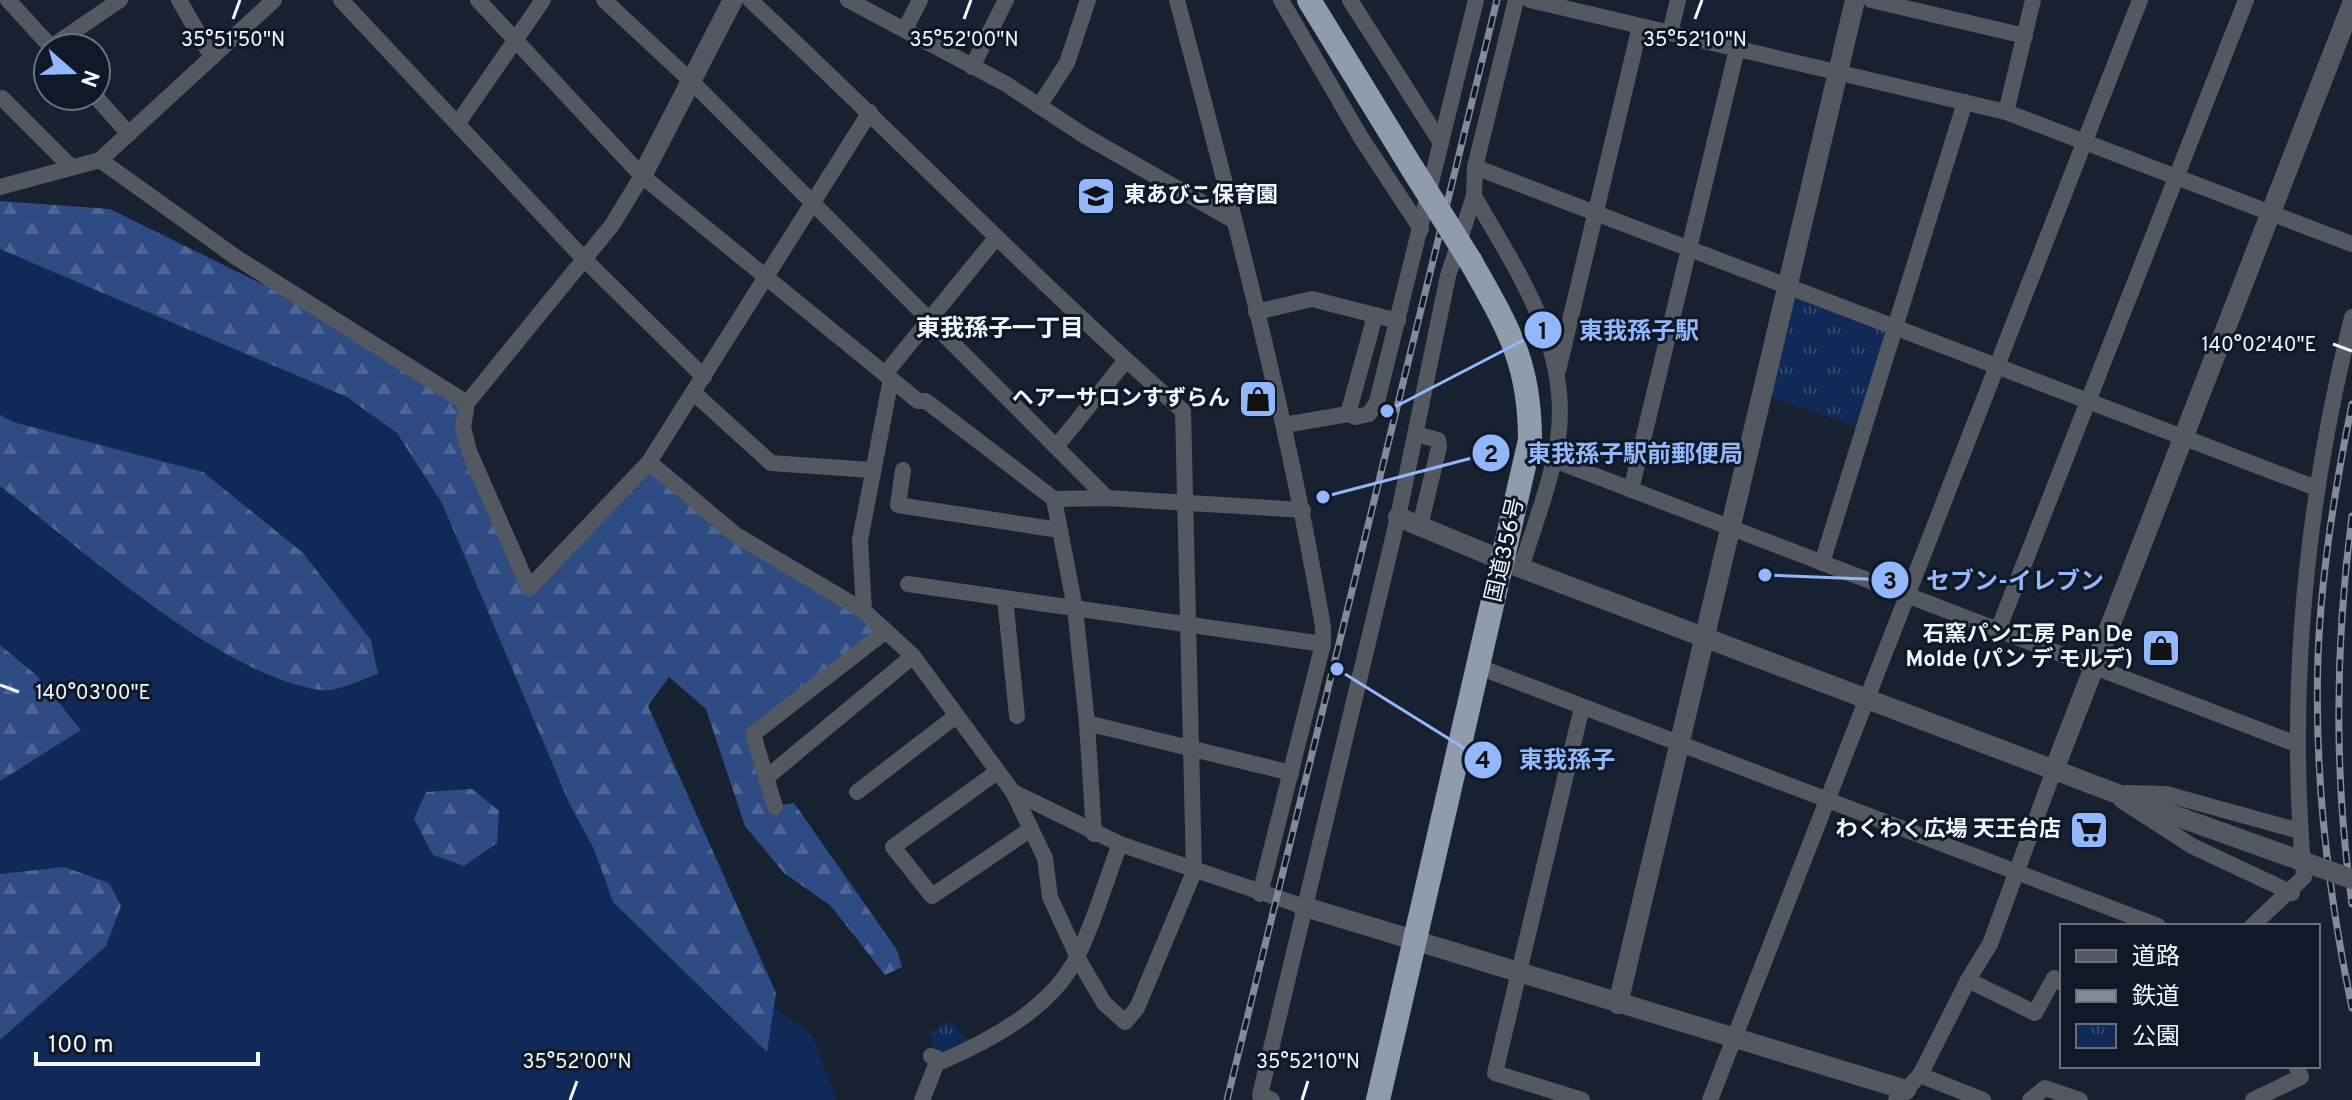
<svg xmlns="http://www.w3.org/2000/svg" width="2352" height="1100" viewBox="0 0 2352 1100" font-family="Overpass,'Noto Sans JP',sans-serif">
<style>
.green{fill:#112957}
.forest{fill:url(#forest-firs)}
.park{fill:url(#park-tufts)}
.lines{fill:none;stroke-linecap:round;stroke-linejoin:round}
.minor{stroke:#545961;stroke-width:16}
.tertiary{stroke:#545961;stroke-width:20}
.trunk{stroke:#909bae;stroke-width:24}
.rail-casing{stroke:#848b98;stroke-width:7}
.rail{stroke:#0f1827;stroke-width:4;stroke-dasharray:12;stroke-linecap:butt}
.tertiary-bridge{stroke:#545961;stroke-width:20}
.trunk-bridge{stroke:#909bae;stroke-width:24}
.ticks{fill:none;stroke:#f0f5fe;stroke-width:3}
.labels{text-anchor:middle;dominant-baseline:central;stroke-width:6;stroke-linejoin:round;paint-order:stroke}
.poi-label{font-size:22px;font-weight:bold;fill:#f0f5fe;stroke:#0f1827;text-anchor:end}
.street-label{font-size:22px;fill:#f0f5fe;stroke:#0f1827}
.neighbourhood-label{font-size:24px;font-weight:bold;fill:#f0f5fe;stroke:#0f1827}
.ticks-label{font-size:20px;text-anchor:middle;fill:#f0f5fe;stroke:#0f1827;stroke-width:6;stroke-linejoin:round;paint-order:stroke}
.leader{fill:none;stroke:#92b7fd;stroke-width:3}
.callout-dot{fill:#92b7fd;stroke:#0f1827;stroke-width:3}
.mark-label{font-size:24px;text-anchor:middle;font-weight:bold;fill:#111}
.callout-label{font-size:24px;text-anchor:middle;font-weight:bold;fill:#92b7fd;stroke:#0f1827;stroke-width:6;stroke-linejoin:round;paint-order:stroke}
</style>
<defs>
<pattern id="forest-firs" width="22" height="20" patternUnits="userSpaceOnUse" patternTransform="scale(2)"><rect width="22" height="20" fill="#2e4b84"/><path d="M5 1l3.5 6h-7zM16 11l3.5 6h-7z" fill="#4d6696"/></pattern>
<pattern id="park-tufts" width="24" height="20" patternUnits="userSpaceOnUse" patternTransform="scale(2)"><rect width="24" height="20" fill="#112957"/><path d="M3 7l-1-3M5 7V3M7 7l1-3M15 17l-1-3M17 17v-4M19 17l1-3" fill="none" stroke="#344970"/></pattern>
</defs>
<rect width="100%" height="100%" fill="#182131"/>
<polygon class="green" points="0,203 457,404 641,908 813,1036 837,1100 0,1100"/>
<g class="forest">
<polygon points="0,201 110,209 319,312 467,403 469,451 529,587 649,462 736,535 886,631 754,734 775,806 794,803 897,950 902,967 885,975 831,906 784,873 745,826 706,709 669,677 648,706 776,993 767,1052 613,902 594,849 570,805 442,503 397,433 347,397 0,249"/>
<path d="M0 415 13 422 203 472 303 553 371 640 378 674C362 679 336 693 320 690 219 675 82 549 0 486Z"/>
<polygon points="0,645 36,675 81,730 0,781"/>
<polygon points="472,789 499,811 497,843 464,866 433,855 414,819 426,792"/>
<polygon points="64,867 109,883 121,906 106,946 0,1040 0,874"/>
</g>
<g class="park">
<polygon points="1793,295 1888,332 1858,427 1769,396"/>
<polygon points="951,1021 973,1048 938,1060 929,1032"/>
</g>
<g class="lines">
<g class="minor">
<polyline points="8,0 52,48"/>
<polyline points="179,0 212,57"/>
<polyline points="341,0 584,259 704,377"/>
<polyline points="478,0 642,176 918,401 926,401 1054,499 1107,498 1303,510"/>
<polyline points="604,0 692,82 1107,498"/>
<path d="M750 0C896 136 1034 279 1183 411L1194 872 1137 1008 1125 1022 1104 1003 1080 962 1050 897 1045 858 1013 792 913 656 864 611 860 540 891 379"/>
<polyline points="848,0 1006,84 1085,136 1231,219"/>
<path d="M1177 0C1232 207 1287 415 1323 627V644L1260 894"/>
<polyline points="1281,0 1360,136 1421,229"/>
<polyline points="1350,0 1441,143"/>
<polyline points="1530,0 2006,112 2352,244"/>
<polyline points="1871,0 2025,36"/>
<polyline points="2246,0 1998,630 2296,744"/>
<polyline points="905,29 920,0"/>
<polyline points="1670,33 1678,0"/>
<polyline points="51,47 120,0"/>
<polyline points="972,67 1006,0"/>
<polyline points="95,96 129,134"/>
<polyline points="0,100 2,98 71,167"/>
<polyline points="1039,106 1067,63 1088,0"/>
<polyline points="2006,112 2033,0"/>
<polyline points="458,123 543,0"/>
<polyline points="100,160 237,258 467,403"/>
<polyline points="1475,167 2316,488"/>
<polyline points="642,176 612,225 467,403 463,427 469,451 529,588 649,462 870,112"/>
<polyline points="0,187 100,160 274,0"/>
<path d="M1474 196C1517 271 1571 348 1558 439 1551 483 1534 526 1521 568"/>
<polyline points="1256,312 1312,299 1398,321"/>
<polyline points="1558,371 1640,26"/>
<polyline points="885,374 996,238"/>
<polyline points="694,393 771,463 871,470"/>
<polyline points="1348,414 1375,316"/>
<polyline points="1284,425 1348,414 1355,417 1369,414 1377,402 1476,0"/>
<polyline points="1416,434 1438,440 1439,447 1420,526"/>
<polyline points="1056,447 1126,360"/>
<polyline points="1554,460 1998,630"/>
<polyline points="649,462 736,535 864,611"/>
<polyline points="903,470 898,505 1059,530"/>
<polyline points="1631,490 1737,49"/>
<polyline points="1054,499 1075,608 1087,723 1094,834"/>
<polyline points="1822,563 1965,102"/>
<polyline points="908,584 1323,644"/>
<polyline points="1005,598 1017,716"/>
<polyline points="1479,667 2158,926"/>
<polyline points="1087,723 1291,773"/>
<polyline points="997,772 893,847 932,896 1031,829"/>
<polyline points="766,778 913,656"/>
<polyline points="857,792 956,716"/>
<polyline points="1013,792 1120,844 1302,906"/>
<polyline points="2126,793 2166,794 2300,831"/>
<polyline points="2121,800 2192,846 2292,893"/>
<polyline points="775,807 753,734 886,631"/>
<path d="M2252 926 2304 877C2287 688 2306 502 2352 317"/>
<polyline points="1968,980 2035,1013 2054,978 2062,983"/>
<path d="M931 1056 943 1061C993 1039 1053 1007 1078 955 1095 920 1106 880 1120 844"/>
<polyline points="1920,1075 1983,1100"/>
<polyline points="922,1100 938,1060"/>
<polyline points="1272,1100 1260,1095 1398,517 1448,276 1474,196 1475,167 1516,0"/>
<polyline points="1582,1100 1495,1073 1582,707"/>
<polyline points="1710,1100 2140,0"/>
<polyline points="1896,1100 1920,1075 1968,980 1990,944 2054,770"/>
<polyline points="2030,1100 2045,1088 2080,1100"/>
<polyline points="2253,1100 2301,1077 2296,1066"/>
</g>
<g class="tertiary">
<polyline points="642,176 733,0"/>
<polyline points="1398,517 1521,568 2176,816"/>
<polyline points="2054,770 2352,4"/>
<polyline points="1302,906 1906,1090"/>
<polyline points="1618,1004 1855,0"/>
</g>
<g class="trunk">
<polyline points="1309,0 1412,168"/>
<path d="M1378 1100 1530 440C1530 362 1508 328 1471 262"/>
</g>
<g class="rail-casing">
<g id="rail">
<path d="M2352 404C2335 487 2321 573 2318 657 2314 775 2328 893 2352 1008"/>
<path d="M2352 516C2335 645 2334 776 2352 904"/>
<polyline points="1227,1100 1497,0"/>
</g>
</g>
<use href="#rail" class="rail"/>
<polyline class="tertiary-bridge" points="2176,816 2352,879"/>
<polyline class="trunk-bridge" points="1412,168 1471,262"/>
</g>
<path class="ticks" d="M233 19 240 0M964 19 971 0M1695 19 1702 0M2333 344 2352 351M0 685 19 692M570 1100 577 1081M1302 1100 1308 1081"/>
<defs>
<g id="school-square" transform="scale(2)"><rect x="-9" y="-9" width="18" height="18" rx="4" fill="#92b7fd" stroke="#0f1827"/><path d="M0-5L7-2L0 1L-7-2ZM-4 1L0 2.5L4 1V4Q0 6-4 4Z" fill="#111"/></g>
<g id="shop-square" transform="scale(2)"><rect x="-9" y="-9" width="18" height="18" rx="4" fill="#92b7fd" stroke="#0f1827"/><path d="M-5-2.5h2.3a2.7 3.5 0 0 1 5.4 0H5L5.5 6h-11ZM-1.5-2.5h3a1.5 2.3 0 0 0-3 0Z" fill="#111"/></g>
<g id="supermarket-square" transform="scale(2)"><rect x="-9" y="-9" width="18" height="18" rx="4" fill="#92b7fd" stroke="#0f1827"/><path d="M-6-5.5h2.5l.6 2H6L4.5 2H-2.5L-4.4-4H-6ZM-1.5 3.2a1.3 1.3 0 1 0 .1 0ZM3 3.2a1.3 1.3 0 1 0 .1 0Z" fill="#111"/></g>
</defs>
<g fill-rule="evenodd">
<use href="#school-square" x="1096" y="196"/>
<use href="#shop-square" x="1258" y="399"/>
<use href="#shop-square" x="2161" y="648"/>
<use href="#supermarket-square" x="2089" y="830"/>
</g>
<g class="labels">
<g class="poi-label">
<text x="1124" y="196" text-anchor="start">東あびこ保育園</text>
<text x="1230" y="399">ヘアーサロンすずらん</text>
<text x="2133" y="635">石窯パン工房 Pan De<tspan x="2133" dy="25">Molde (パン デ モルデ)</tspan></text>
<text x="2061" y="830">わくわく広場 天王台店</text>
</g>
<g class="street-label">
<text transform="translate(1506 550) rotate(-77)">国道356号</text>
</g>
<g class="neighbourhood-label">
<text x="1000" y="330">東我孫子一丁目</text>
</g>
</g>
<g class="ticks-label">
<text x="233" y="46">35°51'50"N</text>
<text x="964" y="46">35°52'00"N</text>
<text x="1695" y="46">35°52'10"N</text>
<text x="2259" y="351">140°02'40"E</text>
<text x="93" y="699">140°03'00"E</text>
<text x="577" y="1068">35°52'00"N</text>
<text x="1308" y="1068">35°52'10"N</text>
</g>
<path class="leader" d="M1387 411L1543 330M1323 497L1491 453M1765 575L1890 580M1337 669L1483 760"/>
<g class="callout-dot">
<circle cx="1387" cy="411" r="8"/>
<circle cx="1323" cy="497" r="8"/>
<circle cx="1765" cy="575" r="8"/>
<circle cx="1337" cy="669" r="8"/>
<circle cx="1543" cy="330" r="20"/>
<circle cx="1491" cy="453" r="20"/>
<circle cx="1890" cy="580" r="20"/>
<circle cx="1483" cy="760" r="20"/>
</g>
<g class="mark-label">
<text x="1543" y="339">1</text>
<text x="1491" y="462">2</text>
<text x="1890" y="589">3</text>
<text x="1483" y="768">4</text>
</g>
<g class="callout-label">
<text x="1639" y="339">東我孫子駅</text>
<text x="1635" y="462">東我孫子駅前郵便局</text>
<text x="2015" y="589">セブン-イレブン</text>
<text x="1567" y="768">東我孫子</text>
</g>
<rect x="2060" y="924" width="260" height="144" fill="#0f1827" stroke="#69707d" stroke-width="2"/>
<rect x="2076" y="950" width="40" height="12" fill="#545961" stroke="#69707d" stroke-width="2"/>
<text x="2132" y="964" font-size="24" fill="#f0f5fe">道路</text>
<rect x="2076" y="990" width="40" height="12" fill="#848b98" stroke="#69707d" stroke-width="2"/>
<text x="2132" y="1004" font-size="24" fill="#f0f5fe">鉄道</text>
<rect x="2076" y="1024" width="40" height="24" fill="url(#park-tufts)" stroke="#69707d" stroke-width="2"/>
<text x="2132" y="1044" font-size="24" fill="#f0f5fe">公園</text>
<g transform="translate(72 72) rotate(110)"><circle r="38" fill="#0f1827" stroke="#69707d" stroke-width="2"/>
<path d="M0-6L14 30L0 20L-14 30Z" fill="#92b7fd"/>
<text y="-12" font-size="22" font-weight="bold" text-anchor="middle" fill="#f0f5fe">N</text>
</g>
<path d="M36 1052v12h222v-12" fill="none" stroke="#f0f5fe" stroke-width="4"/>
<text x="48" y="1052" font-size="24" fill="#f0f5fe" stroke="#0f1827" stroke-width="6" paint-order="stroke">100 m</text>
</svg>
